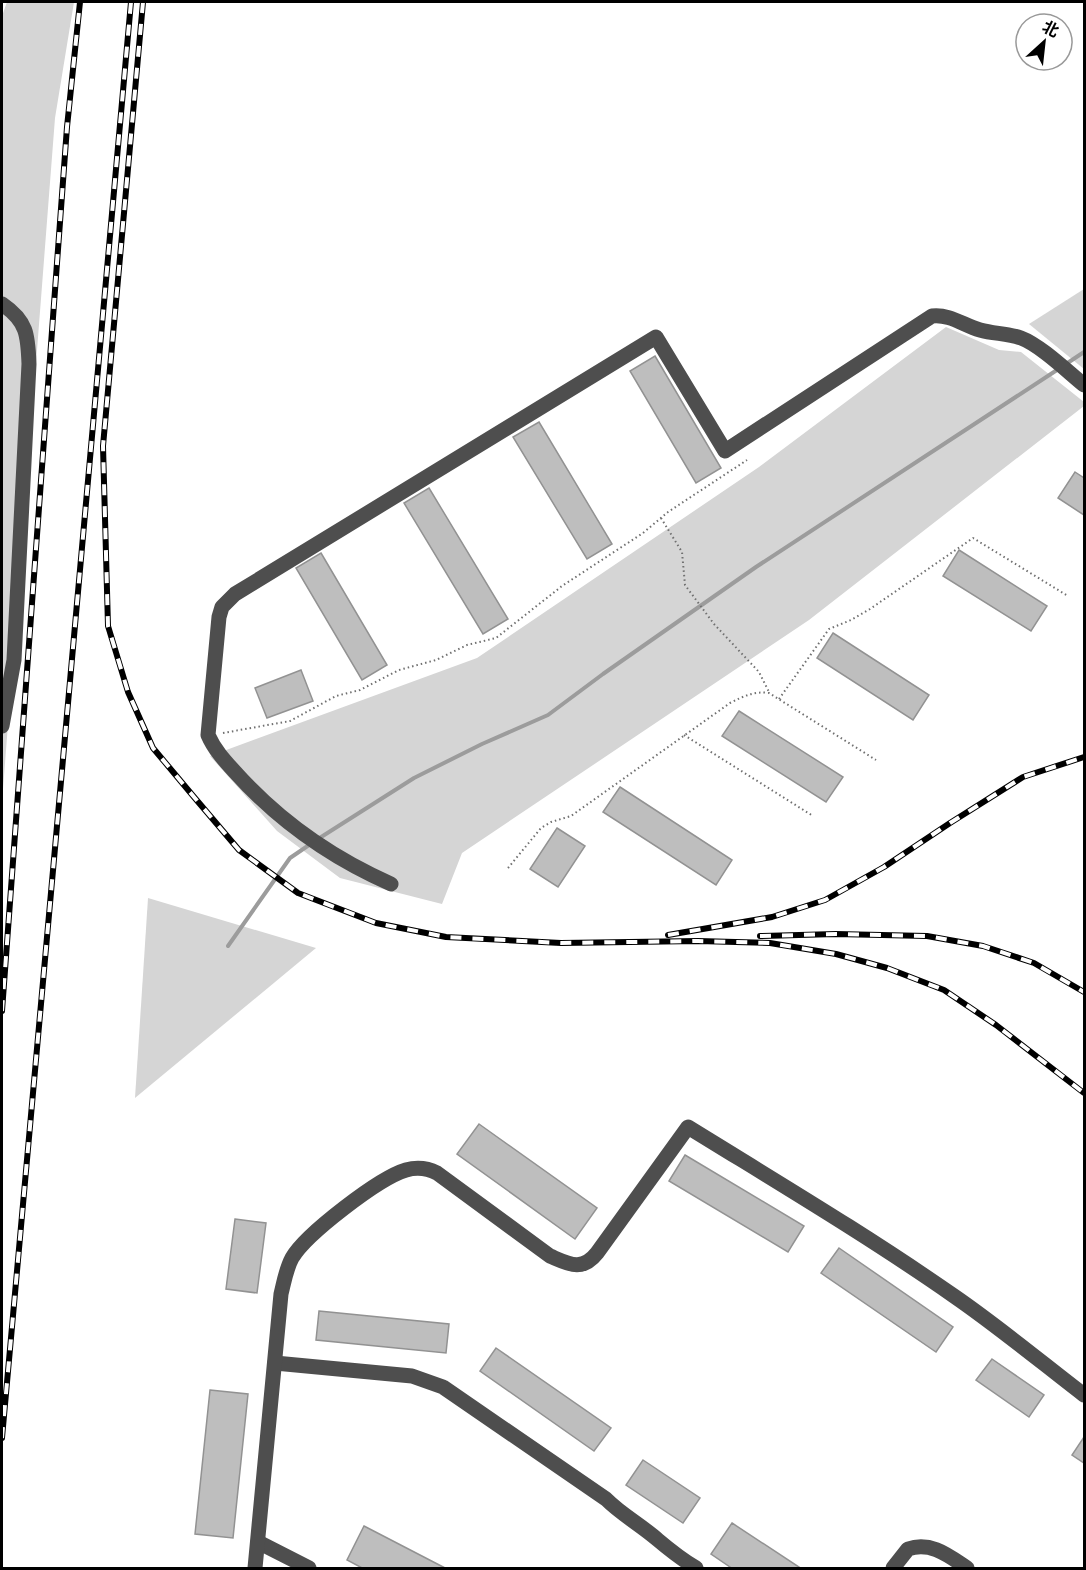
<svg xmlns="http://www.w3.org/2000/svg" width="1086" height="1570" viewBox="0 0 1086 1570" font-family="Cabin,'Noto Sans SC',sans-serif">
<style>
.green{fill:#d5d5d5}
.lines{fill:none;stroke-linecap:round;stroke-linejoin:round}
.stream{stroke:#9c9c9c;stroke-width:4}
.building{fill:#bebebe;stroke:#929292;stroke-width:1.5}
.path{stroke:#707070;stroke-width:2;stroke-dasharray:1.5 3;stroke-linecap:butt}
.minor{stroke:#4e4e4e;stroke-width:15}
.rail-casing{stroke:#000;stroke-width:6}
.rail{stroke:#fff;stroke-width:4;stroke-dasharray:11;stroke-linecap:butt}
</style>
<rect width="100%" height="100%" fill="#fff"/>
<g class="green">
<polygon points="7,2 74,2 55,118 2,802 2,16"/>
<polygon points="1084,289 1084,369 1029,324"/>
<polygon points="946,327 999,350 1021,352 1084,402 1084,406 809,620 462,853 442,904 340,878 277,831 210,756 477,658 759,467"/>
<polygon points="148,898 316,948 135,1098"/>
</g>
<g class="lines">
<g class="stream">
<polyline points="1066,364 1084,352"/>
<polyline points="318,839 414,778 482,744 548,715 603,674 756,567 1060,368"/>
<polyline points="228,946 290,858 312,843"/>
</g>
</g>
<g class="building">
<polygon points="655,356 721,468 696,483 630,371"/>
<polygon points="539,422 612,544 587,559 513,437"/>
<polygon points="1075,472 1084,478 1084,515 1058,498"/>
<polygon points="429,488 508,619 483,634 404,503"/>
<polygon points="959,550 1047,606 1031,631 943,576"/>
<polygon points="321,553 387,665 362,680 296,568"/>
<polygon points="833,633 929,695 913,720 817,658"/>
<polygon points="301,670 313,701 267,718 255,688"/>
<polygon points="739,711 843,777 826,802 722,736"/>
<polygon points="620,787 732,860 716,885 603,812"/>
<polygon points="557,828 585,846 558,887 530,869"/>
<polygon points="479,1124 597,1208 575,1239 457,1154"/>
<polygon points="685,1155 804,1226 788,1252 669,1181"/>
<polygon points="235,1219 266,1223 257,1293 226,1289"/>
<polygon points="839,1248 953,1327 936,1352 821,1273"/>
<polygon points="319,1311 449,1324 446,1353 316,1340"/>
<polygon points="496,1348 611,1428 594,1451 480,1371"/>
<polygon points="992,1359 1044,1395 1029,1417 976,1380"/>
<polygon points="210,1390 248,1394 233,1538 195,1534"/>
<polygon points="1084,1437 1084,1463 1072,1455"/>
<polygon points="643,1460 700,1498 683,1523 626,1485"/>
<polygon points="732,1523 802,1569 733,1569 711,1554"/>
<polygon points="364,1526 447,1569 364,1569 347,1560"/>
</g>
<g class="lines">
<g class="path">
<polyline points="661,518 682,552 685,585 714,624 759,672 769,692"/>
<polyline points="779,699 829,629 851,620 870,609 973,538 1068,596"/>
<polyline points="223,733 290,721 336,696 360,690 399,670 436,660 467,645 496,638 562,586 643,533 668,512 747,460"/>
<polyline points="684,735 813,816"/>
<path d="M508 868 541 828 551 822 571 816 730 703C744 696 754 691 769 693L876 760"/>
</g>
<g class="minor">
<path d="M2 304C27 321 28 335 29 364L14 660 2 726"/>
<path d="M391 884C332 858 278 820 235 772 224 760 214 749 208 735L219 617 222 607 235 594 656 337 725 451 932 316C950 314 963 325 980 330 994 334 1007 333 1021 338 1040 345 1068 372 1084 385"/>
<path d="M275 1363 412 1376 443 1387 606 1499C622 1515 641 1525 658 1540 671 1551 683 1560 696 1568"/>
<polyline points="258,1542 309,1568"/>
<path d="M255 1568 281 1294C284 1282 286 1269 292 1258 306 1234 379 1178 406 1170 417 1167 427 1168 437 1173L550 1256C569 1264 582 1272 597 1253L688 1127C777 1182 868 1236 954 1296 999 1327 1041 1362 1084 1395"/>
<path d="M893 1568 908 1549C931 1541 949 1556 967 1568"/>
</g>
<g class="rail-casing">
<g id="rail">
<polyline points="143,2 103,446 108,626 128,692 153,748 194,797 239,850 298,893 376,923 446,937 561,943 698,941 770,943 836,954 887,968 944,990 996,1025 1084,1093"/>
<polyline points="668,935 772,917 825,900 884,867 950,823 1023,777 1084,757"/>
<polyline points="760,936 836,934 927,936 983,946 1034,963 1084,992"/>
<polyline points="2,1011 67,127 80,2"/>
<polyline points="2,1438 131,2"/>
</g>
</g>
<use href="#rail" class="rail"/>
</g>
<rect width="1086" height="1570" fill="none" stroke="#000000" stroke-width="6"/>
<g transform="translate(1044 42) rotate(27)"><circle r="28" fill="#ffffff" stroke="#999999" stroke-width="1.5"/>
<path d="M0-4.5L10 22L0 15L-10 22Z" fill="#000000"/>
<text y="-9" font-size="16" font-weight="bold" text-anchor="middle" fill="#000000">北</text>
</g>
</svg>
